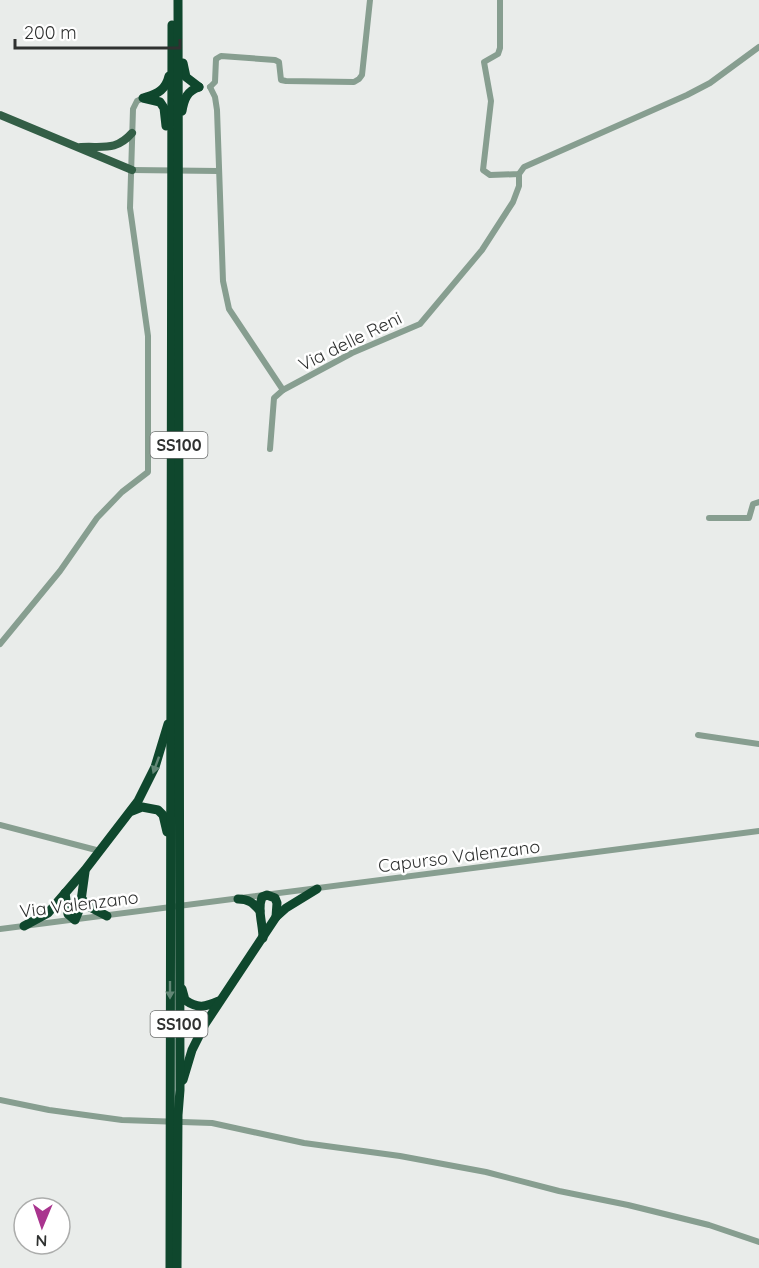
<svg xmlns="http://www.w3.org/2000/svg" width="759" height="1268" viewBox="0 0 759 1268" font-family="Quicksand,sans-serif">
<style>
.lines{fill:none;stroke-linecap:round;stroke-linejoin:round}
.minor{stroke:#879e90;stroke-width:6}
.major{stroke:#335e46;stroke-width:8}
.highway{stroke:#0f472d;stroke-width:9}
.oneway{fill:#638776}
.labels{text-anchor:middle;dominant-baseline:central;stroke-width:5;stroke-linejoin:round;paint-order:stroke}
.shield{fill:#fff;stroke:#6d6f6e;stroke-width:1.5}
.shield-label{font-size:16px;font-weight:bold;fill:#2f3130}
.street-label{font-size:18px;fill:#2f3130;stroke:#fff}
</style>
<rect width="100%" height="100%" fill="#e9ecea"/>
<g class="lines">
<g class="minor">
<polyline points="500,0 500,48 498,54 484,62 491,101 483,170 490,175 519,174 524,167 687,95 710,83 759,47"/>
<polyline points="210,87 215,97 217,110 223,281 229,309 283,390"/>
<polyline points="210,87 215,82 216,59 221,56 275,60 279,62 281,80 286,81 354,82 359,79 362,75 370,0"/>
<polyline points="132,170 218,171"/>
<polyline points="270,449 274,398 283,390 352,353 420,324 482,250 513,202 519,186 519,174"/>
<polyline points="709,518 749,518 753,504 759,502"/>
<polyline points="0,644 60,571 97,518 122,492 148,472 148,336 130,208 133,109 137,101 143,98"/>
<polyline points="698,735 759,744"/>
<polyline points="0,825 100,851"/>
<polyline points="0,929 759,831"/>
<polyline points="0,1100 49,1110 122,1120 212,1123 304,1143 400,1156 486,1172 559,1191 628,1205 709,1225 759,1242"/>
</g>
<g class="major">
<polyline points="0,115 132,170"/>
<path d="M81 147C104 146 116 151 132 133"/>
</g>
<g class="highway">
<polyline points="183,63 186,77 199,87"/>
<path d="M146 97C158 94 166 89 169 76"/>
<polyline points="143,98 160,102 164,108 166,126"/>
<path d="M182 111C184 99 187 91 199 87"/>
<polyline points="132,811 142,807 158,810 163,815 167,832"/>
<polyline points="65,893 68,914 75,920 80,908 85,872"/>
<polyline points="82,899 88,906 107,916"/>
<path d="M238 899C249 899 253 903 260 911"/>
<polyline points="24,926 48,913 85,870 138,801 155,767 168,724"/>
<path d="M263 938C263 924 257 910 262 897L267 895 275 898 277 903 276 917"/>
<path d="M182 989 185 1000C198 1009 205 1007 219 1001"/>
<polyline points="183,1080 192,1050 205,1024 276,917 286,908 317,889"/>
<polyline points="170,1268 172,25"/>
<polyline points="177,1268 178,1115 180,1090 178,0"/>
</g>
</g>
<defs><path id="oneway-solid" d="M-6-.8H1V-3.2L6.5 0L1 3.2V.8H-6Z" transform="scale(1.5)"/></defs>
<g class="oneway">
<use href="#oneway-solid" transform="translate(156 765) rotate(110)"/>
<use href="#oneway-solid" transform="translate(170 990) rotate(90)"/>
</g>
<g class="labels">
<g class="shield">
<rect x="150.5" y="432" width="57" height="26" rx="4.5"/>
<rect x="150.5" y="1011" width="57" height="26" rx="4.5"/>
</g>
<g class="shield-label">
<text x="179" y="445">SS100</text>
<text x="179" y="1024">SS100</text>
</g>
<g class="street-label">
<text transform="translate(350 341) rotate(-26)">Via delle Reni</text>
<text transform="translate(459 856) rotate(-7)">Capurso Valenzano</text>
<text transform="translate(79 904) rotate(-7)">Via Valenzano</text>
</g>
</g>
<g transform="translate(42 1226) rotate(182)"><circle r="28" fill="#ffffff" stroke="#acadac" stroke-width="1.5"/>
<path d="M0-4.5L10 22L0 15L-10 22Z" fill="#a9348e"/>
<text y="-9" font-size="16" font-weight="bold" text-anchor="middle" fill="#2f3130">N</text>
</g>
<path d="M15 39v9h165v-9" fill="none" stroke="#2f3130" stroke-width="3"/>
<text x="24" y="39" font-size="18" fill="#2f3130" stroke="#ffffff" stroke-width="4.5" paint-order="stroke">200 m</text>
</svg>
